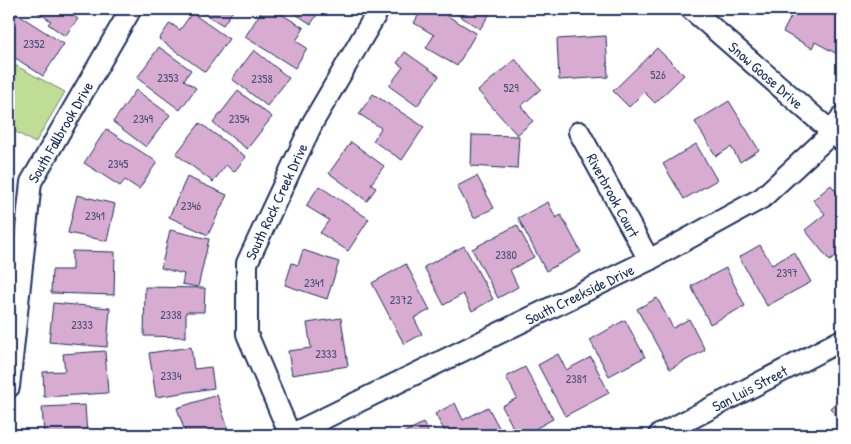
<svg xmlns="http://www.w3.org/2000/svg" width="851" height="444" viewBox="0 0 851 444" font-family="'Patrick Hand',sans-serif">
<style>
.green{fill:#c0dd95;stroke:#6e867a}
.building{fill:#d8acd1;stroke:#1b2f5e}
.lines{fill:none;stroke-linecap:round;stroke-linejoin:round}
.minor-casing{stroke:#1b2f5e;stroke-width:24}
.minor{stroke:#fff;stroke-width:20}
.labels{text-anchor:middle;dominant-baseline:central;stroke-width:4.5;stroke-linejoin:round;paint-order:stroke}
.number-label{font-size:12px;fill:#4a4e7b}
.street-label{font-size:15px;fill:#1b2f5e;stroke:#fff}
</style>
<rect width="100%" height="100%" fill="#fff"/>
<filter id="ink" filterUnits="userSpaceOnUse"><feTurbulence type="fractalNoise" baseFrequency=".02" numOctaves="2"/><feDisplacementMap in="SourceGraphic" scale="10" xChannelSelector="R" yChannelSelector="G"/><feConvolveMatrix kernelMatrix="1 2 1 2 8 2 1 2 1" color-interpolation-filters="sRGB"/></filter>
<g filter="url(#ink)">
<polygon class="green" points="9,62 65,92 35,143 9,128"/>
<g class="building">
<polygon points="9,9 64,44 43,76 9,54 9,52 14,45 9,42"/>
<polygon points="33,9 72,9 69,13 78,19 65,36 48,24 51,21"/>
<polygon points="196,9 234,9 223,25"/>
<polygon points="263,9 273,9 304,28 296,41 307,48 295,68 245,37"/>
<polygon points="288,9 331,9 327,15 320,10 311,24"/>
<polygon points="422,9 436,9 476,33 457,66 426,48 434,35 414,23"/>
<polygon points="449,9 493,9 480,29"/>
<polygon points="795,9 840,9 842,10 842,48 839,55 815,42 812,48 783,32"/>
<polygon points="192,13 229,39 205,72 159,39 170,23 180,30"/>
<polygon points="606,36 608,77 559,80 557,39"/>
<polygon points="159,47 191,70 184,80 196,88 180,110 137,78"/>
<polygon points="657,48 684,75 655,103 644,92 629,107 613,91"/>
<polygon points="254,50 289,78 267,106 232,79"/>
<polygon points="405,52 439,76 417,106 389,86 403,67 397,63"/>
<polygon points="515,59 541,89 521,106 533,121 517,135 478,91"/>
<polygon points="136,90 170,115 146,147 113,122"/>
<polygon points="238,91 272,117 247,149 213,123"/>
<polygon points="373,94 424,127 402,160 373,141 381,128 359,114"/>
<polygon points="729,101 759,150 740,162 731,147 716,156 695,122"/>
<polygon points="200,123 246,157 234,172 226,165 213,182 176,154"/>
<polygon points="106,129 157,162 139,189 125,180 120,186 84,163"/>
<polygon points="472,135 519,136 517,169 471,166"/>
<polygon points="351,142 384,166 371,184 376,188 367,201 329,173"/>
<polygon points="696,144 717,180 684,199 663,164"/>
<polygon points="477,176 494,208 474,218 457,186"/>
<polygon points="187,177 227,195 208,235 169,217"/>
<polygon points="831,185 842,199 842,251 830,261 805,230 825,214 813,200"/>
<polygon points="319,186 369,219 348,251 320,233 329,220 306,206"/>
<polygon points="77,195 115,204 107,241 68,233"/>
<polygon points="548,202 556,218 561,215 581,252 546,271 518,218"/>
<polygon points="517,225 534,257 510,270 518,287 498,298 472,249"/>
<polygon points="170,230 209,239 198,287 182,284 184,274 161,268"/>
<polygon points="760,245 772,265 794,252 811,282 767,306 739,257"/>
<polygon points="464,246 493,299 472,311 463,294 444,305 424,267"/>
<polygon points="303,250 339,262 327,299 285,285 292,263 298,265"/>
<polygon points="72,251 115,252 114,295 51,293 52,270 72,270"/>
<polygon points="406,264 430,310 414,318 422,334 404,344 372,283"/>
<polygon points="726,268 745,306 710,324 691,286"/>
<polygon points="145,287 205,288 204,312 186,312 186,337 144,336"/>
<polygon points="657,298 673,328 689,319 705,350 670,369 637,309"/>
<polygon points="53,303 110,308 107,347 49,342"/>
<polygon points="341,318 348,366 292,375 288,351 311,348 307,323"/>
<polygon points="625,320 645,357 609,376 590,340"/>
<polygon points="191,347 194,369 211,367 214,388 156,397 149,353"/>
<polygon points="105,351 108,393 44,397 43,372 65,371 63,354"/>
<polygon points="558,354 566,370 591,357 609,393 565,416 538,365"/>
<polygon points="525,367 553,419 524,435 517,435 502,406 517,398 506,377"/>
<polygon points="217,395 229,432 219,435 186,435 177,408"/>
<polygon points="842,397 842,422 830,408"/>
<polygon points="455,403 463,420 488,407 503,435 447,435 435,414"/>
<polygon points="85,405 87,435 44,435 42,407"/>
<polygon points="423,423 430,435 399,435"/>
</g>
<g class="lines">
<g class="minor-casing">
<g id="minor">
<path id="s1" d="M691 9 842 141"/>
<path id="s2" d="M579 132 649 260"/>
<path id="s3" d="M9 387 31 182 131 9"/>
<path id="s4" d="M290 435 649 260 762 198 832 133 842 116"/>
<path id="s5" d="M290 435 247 334V263L313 122 379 9"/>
<path id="s6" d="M659 435 842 340"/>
</g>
</g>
<use href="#minor" class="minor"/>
</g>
</g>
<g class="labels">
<g class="number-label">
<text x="34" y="43">2352</text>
<text x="658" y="74">526</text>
<text x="168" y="77">2353</text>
<text x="262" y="78">2358</text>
<text x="511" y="87">529</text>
<text x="143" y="118">2349</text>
<text x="239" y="118">2354</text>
<text x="118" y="163">2345</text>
<text x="191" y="205">2346</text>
<text x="95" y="215">2341</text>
<text x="506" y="254">2380</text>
<text x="787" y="272">2397</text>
<text x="314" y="282">2341</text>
<text x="401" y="299">2372</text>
<text x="171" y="314">2338</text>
<text x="82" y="324">2333</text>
<text x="326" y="353">2333</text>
<text x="171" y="375">2334</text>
<text x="576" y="378">2381</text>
</g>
<g class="street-label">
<text stroke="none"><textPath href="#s1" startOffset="100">Snow Goose Drive</textPath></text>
<text stroke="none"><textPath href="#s3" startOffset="264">South Fallbrook Drive</textPath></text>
<text stroke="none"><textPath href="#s2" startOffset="72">Riverbrook Court</textPath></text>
<text stroke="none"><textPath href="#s5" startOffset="249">South Rock Creek Drive</textPath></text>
<text stroke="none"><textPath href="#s4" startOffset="322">South Creekside Drive</textPath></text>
<text stroke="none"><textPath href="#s6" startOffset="102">San Luis Street</textPath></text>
</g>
</g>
<rect width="851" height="444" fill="none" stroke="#fff" stroke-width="30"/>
<rect x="15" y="15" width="821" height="414" fill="none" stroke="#1b2f5e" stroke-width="2" filter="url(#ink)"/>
</svg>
